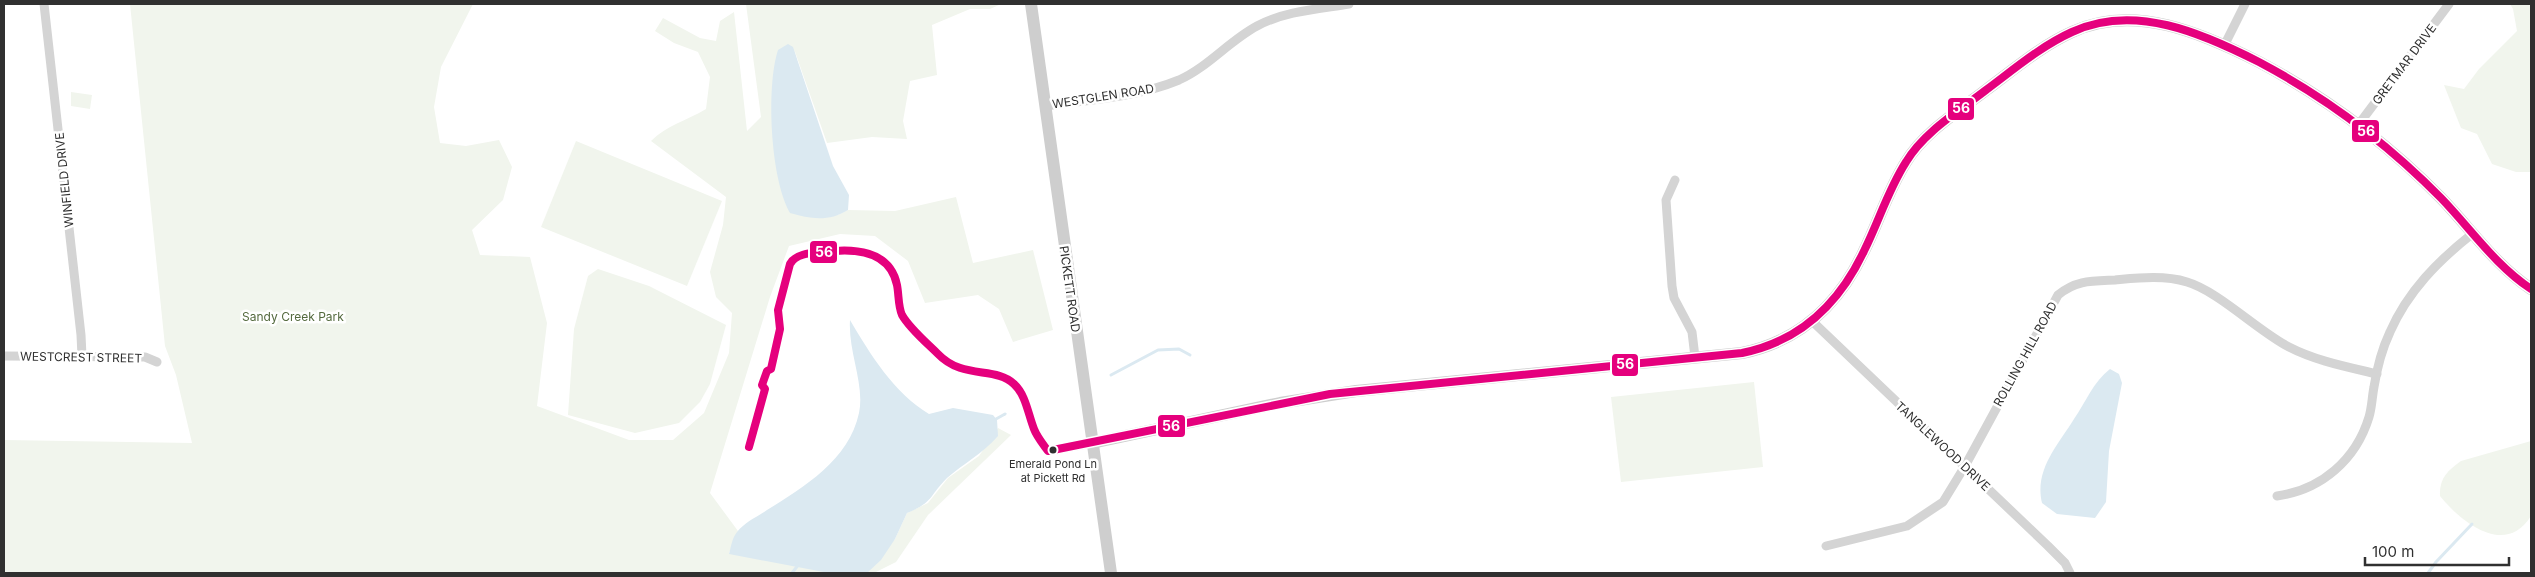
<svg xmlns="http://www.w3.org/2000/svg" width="2535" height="577" viewBox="0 0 2535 577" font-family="Inter,sans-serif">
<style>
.green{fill:#f1f5ed}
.water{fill:#dbe9f1}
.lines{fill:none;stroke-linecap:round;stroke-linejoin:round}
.stream{stroke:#dbe9f1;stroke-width:3}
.street{stroke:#d4d4d4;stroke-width:9}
.secondary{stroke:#cecece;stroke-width:12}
.bus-1-casing{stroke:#fff;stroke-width:11}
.bus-1{stroke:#e5007d;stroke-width:8}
.bus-dot{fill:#303030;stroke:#fff;stroke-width:2}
.labels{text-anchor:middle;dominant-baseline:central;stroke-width:5;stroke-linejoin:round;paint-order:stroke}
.bus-label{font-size:11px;fill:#303030;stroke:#fff}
.street-label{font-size:12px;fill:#303030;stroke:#fff}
.park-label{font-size:12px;fill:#546a3e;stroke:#fff}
.line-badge{stroke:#fff;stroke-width:2}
.badge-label{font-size:14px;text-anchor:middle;font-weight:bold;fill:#fff}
</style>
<rect width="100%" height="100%" fill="#fff"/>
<g class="green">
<path d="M130 4H473L441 67 434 107 440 143 466 146 499 140 512 167 503 200 472 230 480 255 530 257 547 323 537 406 629 440H673L704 413 729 353 732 313 716 297 710 272 723 225 726 197 651 141C667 125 686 121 706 109L710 77 698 52 674 43 655 31 663 18 700 38 716 41 720 21 734 12 747 131 761 117 746 4H1001L990 9H970L932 25 937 75 910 81 903 121 907 139 872 137 827 143 794 49 838 215 848 210 895 211 956 197 973 263 1033 250 1053 330 1013 342 999 309 978 295 925 303 908 261 875 236 840 234 789 246 770 297 710 493 738 531 729 553 834 573H4V440L192 443 176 375 165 346Z"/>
<polygon points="2510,4 2531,4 2531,172 2516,172 2492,164 2477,134 2461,128 2444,85 2464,89 2479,69 2517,31 2513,9"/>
<polygon points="71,92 92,95 90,109 71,106"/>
<polygon points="576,141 722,201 687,286 541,227"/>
<polygon points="598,269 649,286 726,325 710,384 700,402 679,423 635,433 568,415 574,329 588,276"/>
<polygon points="1754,382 1763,467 1621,482 1611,397"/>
<polygon points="998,428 1011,435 928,515 896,562 874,573 866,573 895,539 907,513 928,503 948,478 979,456"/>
<path d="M2531 441V516C2505 557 2462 523 2440 496 2439 479 2447 471 2461 461Z"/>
</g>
<g class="water">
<path d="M788 44 793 47 833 166 849 195 848 210C829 222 810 219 790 213 770 179 766 86 778 50Z"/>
<path d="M850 320C870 354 894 393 929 414L953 408 993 415 997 420 998 436C981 455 964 463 947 478 929 496 934 502 907 513L895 539 881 560 867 573H829L729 554C731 547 732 538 737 532 745 522 757 517 767 510 804 487 849 460 859 413 865 384 848 352 850 320Z"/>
<path d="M2110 369 2119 374 2122 383 2109 451 2106 502 2095 518 2057 514 2042 503C2034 470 2058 445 2074 419 2086 402 2093 382 2110 369Z"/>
</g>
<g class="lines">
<g class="stream">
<polyline points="1111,375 1158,350 1179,349 1190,355"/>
<polyline points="996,419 1005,414"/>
<polyline points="792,573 799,564"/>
<polyline points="2428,573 2436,562 2472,524"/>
</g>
<g class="street">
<polyline points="44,4 81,335 82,356"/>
<polyline points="2224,46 2245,4"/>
<path d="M1045 106C1089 100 1138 97 1179 80 1208 67 1229 41 1257 26 1285 11 1318 9 1349 4"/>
<polyline points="2359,124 2449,4"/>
<polyline points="1675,180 1666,200 1672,286 1674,298 1692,332 1695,357"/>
<polyline points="1812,321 2048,546 2065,563 2070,573"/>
<polyline points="4,356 145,357 157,362"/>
<path d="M749 447 765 389 762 385 767 371 771 369 780 329 778 310 790 264C796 253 812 253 824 252 853 248 890 250 897 285 899 295 898 306 902 315 910 329 927 343 938 354 963 380 995 366 1014 384 1026 395 1028 414 1034 429 1037 437 1043 444 1048 451L1092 443"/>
<path d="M2277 496C2321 490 2356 460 2369 417 2372 407 2372 397 2374 387 2377 368 2382 349 2390 332 2408 291 2438 261 2472 234"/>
<path d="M1826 546 1907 526 1943 502 1965 466 2058 295C2076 280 2092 281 2115 280 2138 278 2164 275 2187 282 2218 291 2258 331 2289 347 2316 361 2348 367 2377 374"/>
</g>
<g class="secondary">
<polyline points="1031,4 1111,573"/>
<path d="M1092 443 1280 403 1356 391 1742 353C1801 341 1839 304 1864 251 1879 221 1888 190 1906 162 1924 132 1959 111 1986 90 2013 70 2041 46 2072 32 2134 3 2202 33 2259 62 2327 98 2387 143 2441 198 2471 229 2495 265 2531 289"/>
</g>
<g class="bus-1-casing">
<path id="bus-1" d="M749 447 765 389 762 385 767 371 771 369 780 329 778 310 790 264C796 253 812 253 824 252 853 248 890 250 897 285 899 295 898 306 902 315 910 329 927 343 938 354 963 380 995 366 1014 384 1026 395 1028 414 1034 429 1037 437 1043 444 1048 451L1330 394 1742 353C1801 341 1839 304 1864 251 1879 221 1888 190 1906 162 1924 132 1959 111 1986 90 2013 70 2041 46 2072 32 2134 3 2202 33 2259 62 2327 98 2387 143 2441 198 2471 229 2495 265 2531 289"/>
</g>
<use href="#bus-1" class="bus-1"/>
</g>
<circle class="bus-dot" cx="1053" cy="450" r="4.5"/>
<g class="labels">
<g class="bus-label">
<text x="1053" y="464">Emerald Pond Ln<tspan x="1053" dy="14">at Pickett Rd</tspan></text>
</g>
<g class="street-label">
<text transform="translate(2404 64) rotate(-53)">GRETMAR DRIVE</text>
<text transform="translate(1103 96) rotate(-9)">WESTGLEN ROAD</text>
<text transform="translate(64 180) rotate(-96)">WINFIELD DRIVE</text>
<text transform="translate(1070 289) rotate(82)">PICKETT ROAD</text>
<text transform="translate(2025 354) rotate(-61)">ROLLING HILL ROAD</text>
<text transform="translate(81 357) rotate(1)">WESTCREST STREET</text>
<text transform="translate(1943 446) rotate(43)">TANGLEWOOD DRIVE</text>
</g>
<g class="park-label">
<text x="293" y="316">Sandy Creek Park</text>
</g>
</g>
<g class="line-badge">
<rect x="1947" y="97" width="28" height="24" rx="5" fill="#e5007d"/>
<rect x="2351" y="119" width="29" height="24" rx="5" fill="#e5007d"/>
<rect x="809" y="240" width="29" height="24" rx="5" fill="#e5007d"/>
<rect x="1611" y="353" width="28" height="24" rx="5" fill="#e5007d"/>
<rect x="1157" y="414" width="29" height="24" rx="5" fill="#e5007d"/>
</g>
<g class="badge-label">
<text x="1961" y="113">56</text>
<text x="2366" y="136">56</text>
<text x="824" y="257">56</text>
<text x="1625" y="369">56</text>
<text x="1171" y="431">56</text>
</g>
<rect width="2535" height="577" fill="none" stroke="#303030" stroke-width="10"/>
<path d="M2365 557v8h144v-8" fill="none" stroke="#303030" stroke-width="2.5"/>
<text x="2372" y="557" font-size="15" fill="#303030" stroke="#ffffff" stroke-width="4" paint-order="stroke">100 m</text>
</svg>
